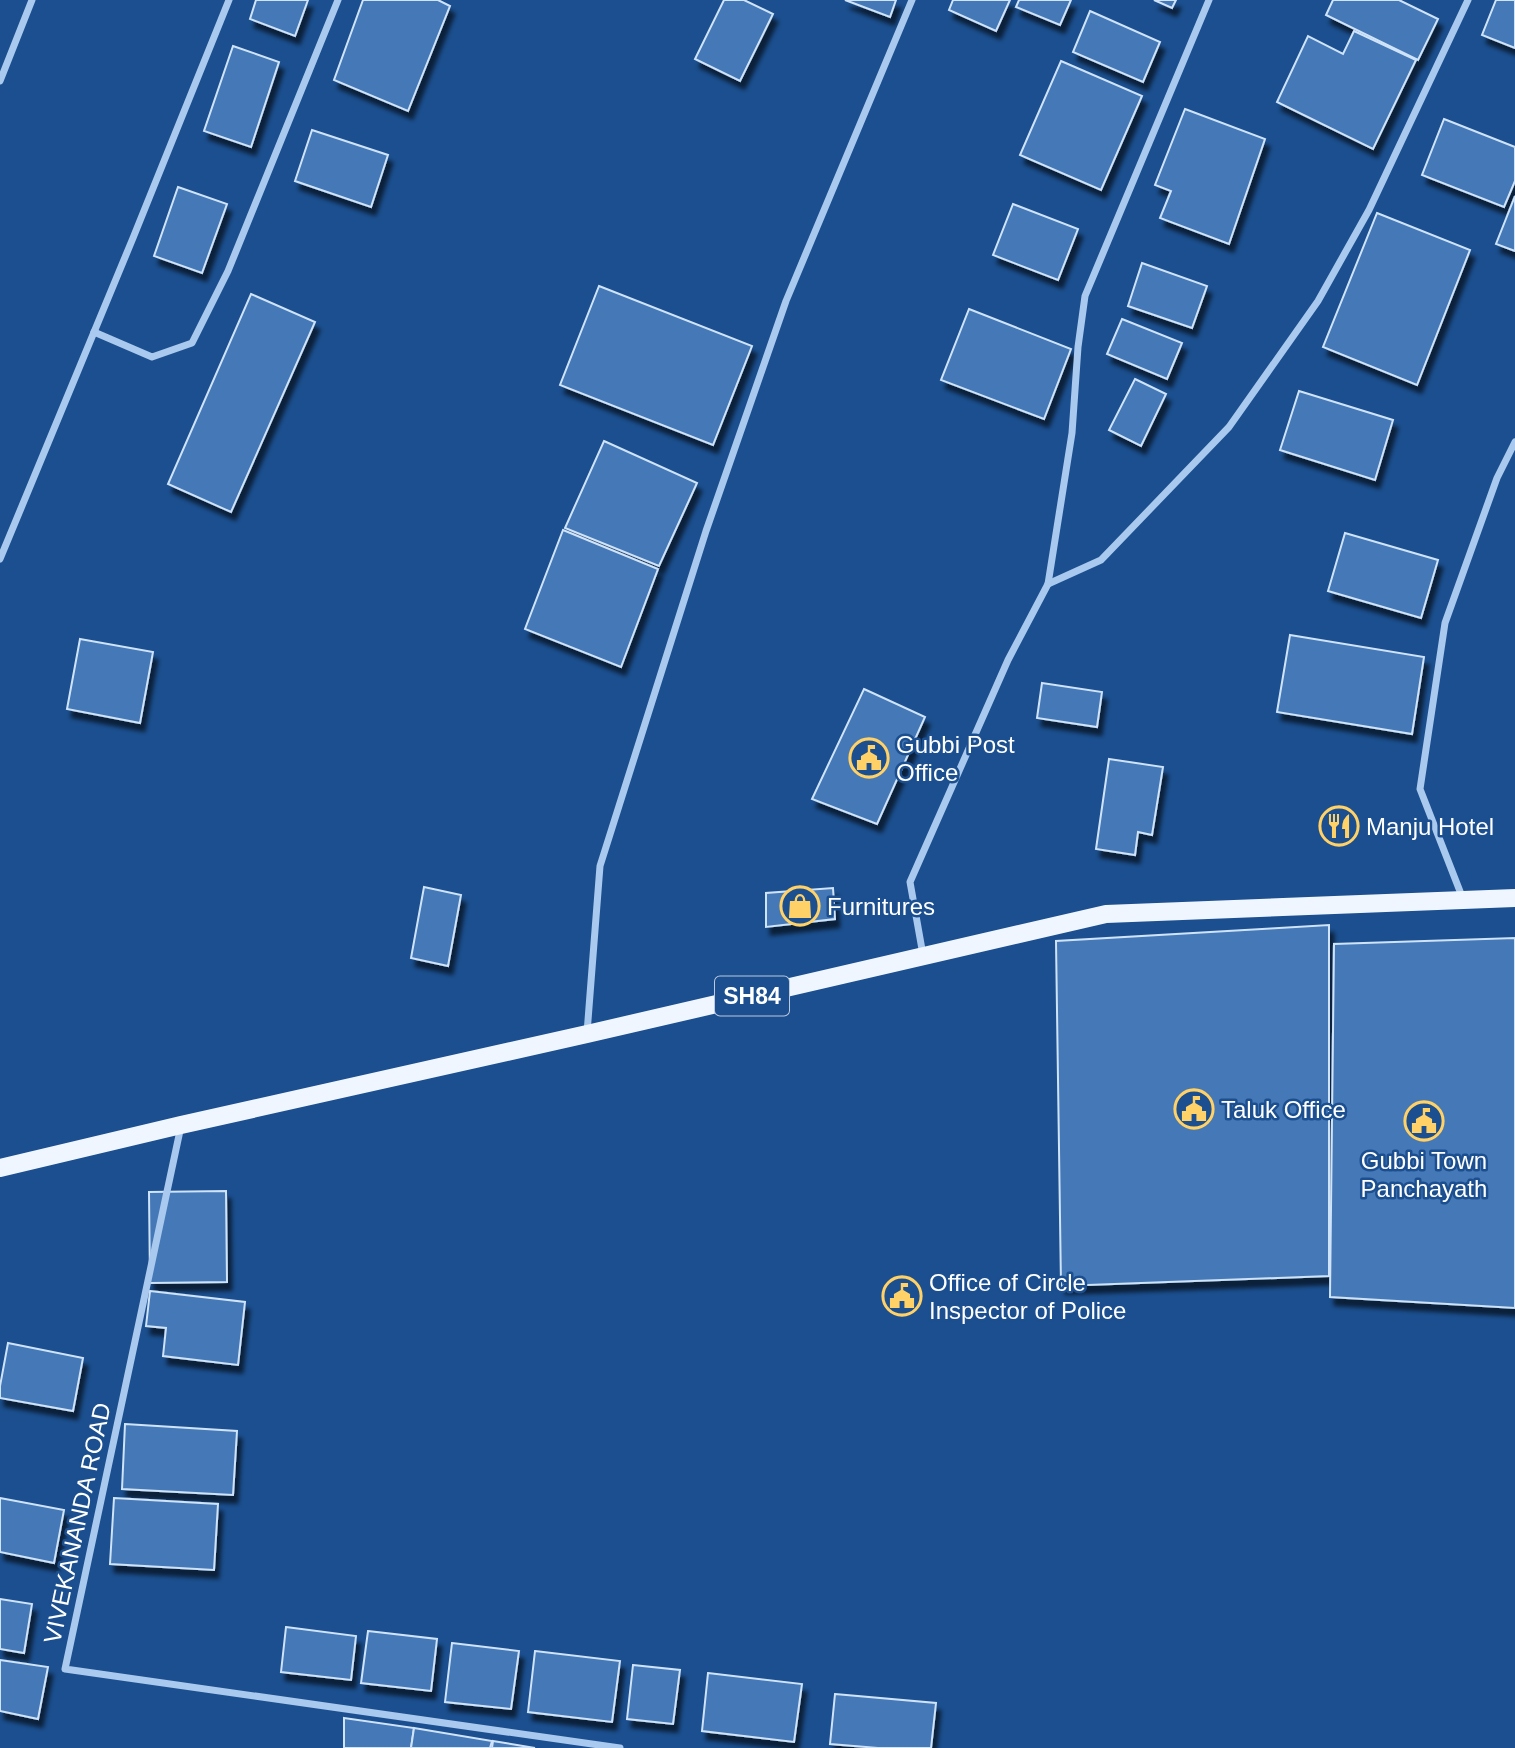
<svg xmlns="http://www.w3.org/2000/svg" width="1515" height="1748" viewBox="0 0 1515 1748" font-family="Helvetica,sans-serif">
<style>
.building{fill:#4478b7;stroke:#cfe3fa;stroke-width:2;filter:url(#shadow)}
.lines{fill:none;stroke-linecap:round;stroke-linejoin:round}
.street{stroke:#a9c9ee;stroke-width:7}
.primary{stroke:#f0f6ff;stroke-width:18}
.labels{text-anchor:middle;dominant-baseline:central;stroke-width:5;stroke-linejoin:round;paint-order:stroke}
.shield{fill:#1b4f8f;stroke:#bbcadd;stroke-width:2}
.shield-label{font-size:23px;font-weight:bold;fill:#fff}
.poi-label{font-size:24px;fill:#fff;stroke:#1b4f8f;text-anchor:start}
.street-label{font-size:24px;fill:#fff;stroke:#1b4f8f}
</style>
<defs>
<filter id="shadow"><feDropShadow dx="4.5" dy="8" stdDeviation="2" flood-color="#0009"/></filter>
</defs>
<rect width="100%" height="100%" fill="#1b4f8f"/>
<g class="building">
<polygon points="256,0 308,0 295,36 250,19"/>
<polygon points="363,0 438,0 450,6 408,111 334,80"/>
<polygon points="724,0 744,0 773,14 740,81 695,59"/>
<polygon points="845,0 896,0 890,17"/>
<polygon points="953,0 1010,0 996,31 949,10"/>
<polygon points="1019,0 1071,0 1060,25 1016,7"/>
<polygon points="1154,0 1176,0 1172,8"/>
<polygon points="1333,0 1399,0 1438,19 1418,60 1326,15"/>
<polygon points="1496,0 1515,0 1515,48 1482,35"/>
<polygon points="1090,11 1160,42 1143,82 1073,52"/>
<polygon points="1354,31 1416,60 1373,149 1277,102 1308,36 1343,54"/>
<polygon points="233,46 279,62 251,147 204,131"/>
<polygon points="1061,61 1142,96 1101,190 1020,155"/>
<polygon points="1185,109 1265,139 1229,244 1160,218 1171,191 1155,185"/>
<polygon points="1444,119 1515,147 1515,181 1504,207 1422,175"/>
<polygon points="312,130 388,155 371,207 295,181"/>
<polygon points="178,187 227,204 202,273 154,256"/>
<polygon points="1515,196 1515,251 1496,244"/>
<polygon points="1013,204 1078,229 1058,280 993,255"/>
<polygon points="1377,213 1470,250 1417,385 1323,347"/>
<polygon points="1142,263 1207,286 1192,328 1128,306"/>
<polygon points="599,286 752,346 713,445 560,385"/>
<polygon points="251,294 315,322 231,512 168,484"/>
<polygon points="969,309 1071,349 1044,419 941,380"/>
<polygon points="1122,319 1182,343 1167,379 1107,354"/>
<polygon points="1135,379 1166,394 1141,446 1109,430"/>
<polygon points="1299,391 1393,420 1375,480 1280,450"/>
<polygon points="604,441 697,483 659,566 565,528"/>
<polygon points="563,530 658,569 621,667 525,629"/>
<polygon points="1345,533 1438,560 1421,618 1328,591"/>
<polygon points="1290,635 1424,657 1412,734 1277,712"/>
<polygon points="80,639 153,652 140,723 67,709"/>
<polygon points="1042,683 1102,692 1097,727 1037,718"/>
<polygon points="864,689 925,717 877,824 812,799"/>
<polygon points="1109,759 1163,767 1152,835 1138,832 1135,855 1096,849"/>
<polygon points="424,887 461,895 448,966 411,958"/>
<polygon points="833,888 835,919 766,927 766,893"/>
<polygon points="1329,925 1329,1276 1061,1286 1056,941"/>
<polygon points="1515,938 1515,1308 1330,1297 1334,944"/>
<polygon points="226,1191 227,1282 150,1283 149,1192"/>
<polygon points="150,1291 245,1302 238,1365 163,1356 166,1328 146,1326"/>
<polygon points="8,1343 83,1358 73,1411 0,1398 0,1386"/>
<polygon points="125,1424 237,1431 233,1495 122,1489"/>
<polygon points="0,1498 64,1510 54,1563 0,1552"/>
<polygon points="114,1498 218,1504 214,1570 110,1564"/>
<polygon points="0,1599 32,1604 24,1653 0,1649"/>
<polygon points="286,1627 356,1636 351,1680 281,1672"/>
<polygon points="368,1631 437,1639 431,1691 361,1683"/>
<polygon points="452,1643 519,1651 511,1709 445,1702"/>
<polygon points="535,1651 620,1661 612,1722 528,1712"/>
<polygon points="0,1660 48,1667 38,1719 0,1711"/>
<polygon points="633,1665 680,1670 673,1724 627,1719"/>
<polygon points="708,1673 802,1684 794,1742 702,1731"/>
<polygon points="835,1694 936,1703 931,1748 878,1748 830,1744"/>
<polygon points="344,1718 414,1728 411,1748 344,1748"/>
<polygon points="414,1728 492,1741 490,1748 411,1748"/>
<polygon points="493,1741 535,1748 492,1748"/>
</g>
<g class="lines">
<g class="street">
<polyline points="0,81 32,0"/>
<polyline points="94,332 152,357 192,343 228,271 338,0"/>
<polyline points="0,559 133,238 229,0"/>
<polyline points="1048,584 1101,560 1229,427 1318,301 1369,210 1468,0"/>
<polyline points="1463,899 1420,789 1445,623 1497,478 1515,442"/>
<polyline points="923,955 910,882 1008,660 1048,584 1072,433 1078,347 1085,296 1209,0"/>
<polyline points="587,1033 600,866 706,531 786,301 912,0"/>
<polyline points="181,1126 65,1669 620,1748"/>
</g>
<polyline class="primary" points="0,1168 181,1125 587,1034 1106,914 1515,898"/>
</g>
<defs>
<g id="civic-ring" transform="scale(2.0125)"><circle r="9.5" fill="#1b4f8f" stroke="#ffd166" stroke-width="1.5"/><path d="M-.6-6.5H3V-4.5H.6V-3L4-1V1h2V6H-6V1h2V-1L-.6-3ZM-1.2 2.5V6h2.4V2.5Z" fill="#ffd166"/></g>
<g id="restaurant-ring" transform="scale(2.0125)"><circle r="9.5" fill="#1b4f8f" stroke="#ffd166" stroke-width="1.5"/><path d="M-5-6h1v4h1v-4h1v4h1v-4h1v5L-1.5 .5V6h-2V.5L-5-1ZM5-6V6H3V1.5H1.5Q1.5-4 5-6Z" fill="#ffd166"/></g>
<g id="shop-ring" transform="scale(2.0125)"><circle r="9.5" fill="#1b4f8f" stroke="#ffd166" stroke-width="1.5"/><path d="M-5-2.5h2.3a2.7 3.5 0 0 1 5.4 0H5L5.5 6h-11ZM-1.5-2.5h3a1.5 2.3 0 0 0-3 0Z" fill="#ffd166"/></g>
</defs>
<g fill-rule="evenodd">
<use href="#civic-ring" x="869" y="758"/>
<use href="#restaurant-ring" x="1339" y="826"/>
<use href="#shop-ring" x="800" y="906"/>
<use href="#civic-ring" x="1194" y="1109"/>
<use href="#civic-ring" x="1424" y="1121"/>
<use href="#civic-ring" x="902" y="1296"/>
</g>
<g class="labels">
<rect class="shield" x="715" y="976.5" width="74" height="39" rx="5"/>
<g class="shield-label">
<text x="752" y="996">SH84</text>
</g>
<g class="poi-label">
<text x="896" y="744">Gubbi Post<tspan x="896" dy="28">Office</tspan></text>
<text x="1366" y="826">Manju Hotel</text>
<text x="827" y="906">Furnitures</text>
<text x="1221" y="1109">Taluk Office</text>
<text x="1424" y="1160" text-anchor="middle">Gubbi Town<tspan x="1424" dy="28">Panchayath</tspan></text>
<text x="929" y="1282">Office of Circle<tspan x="929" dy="28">Inspector of Police</tspan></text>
</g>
<g class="street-label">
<text transform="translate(77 1523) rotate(-78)">VIVEKANANDA ROAD</text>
</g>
</g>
</svg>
